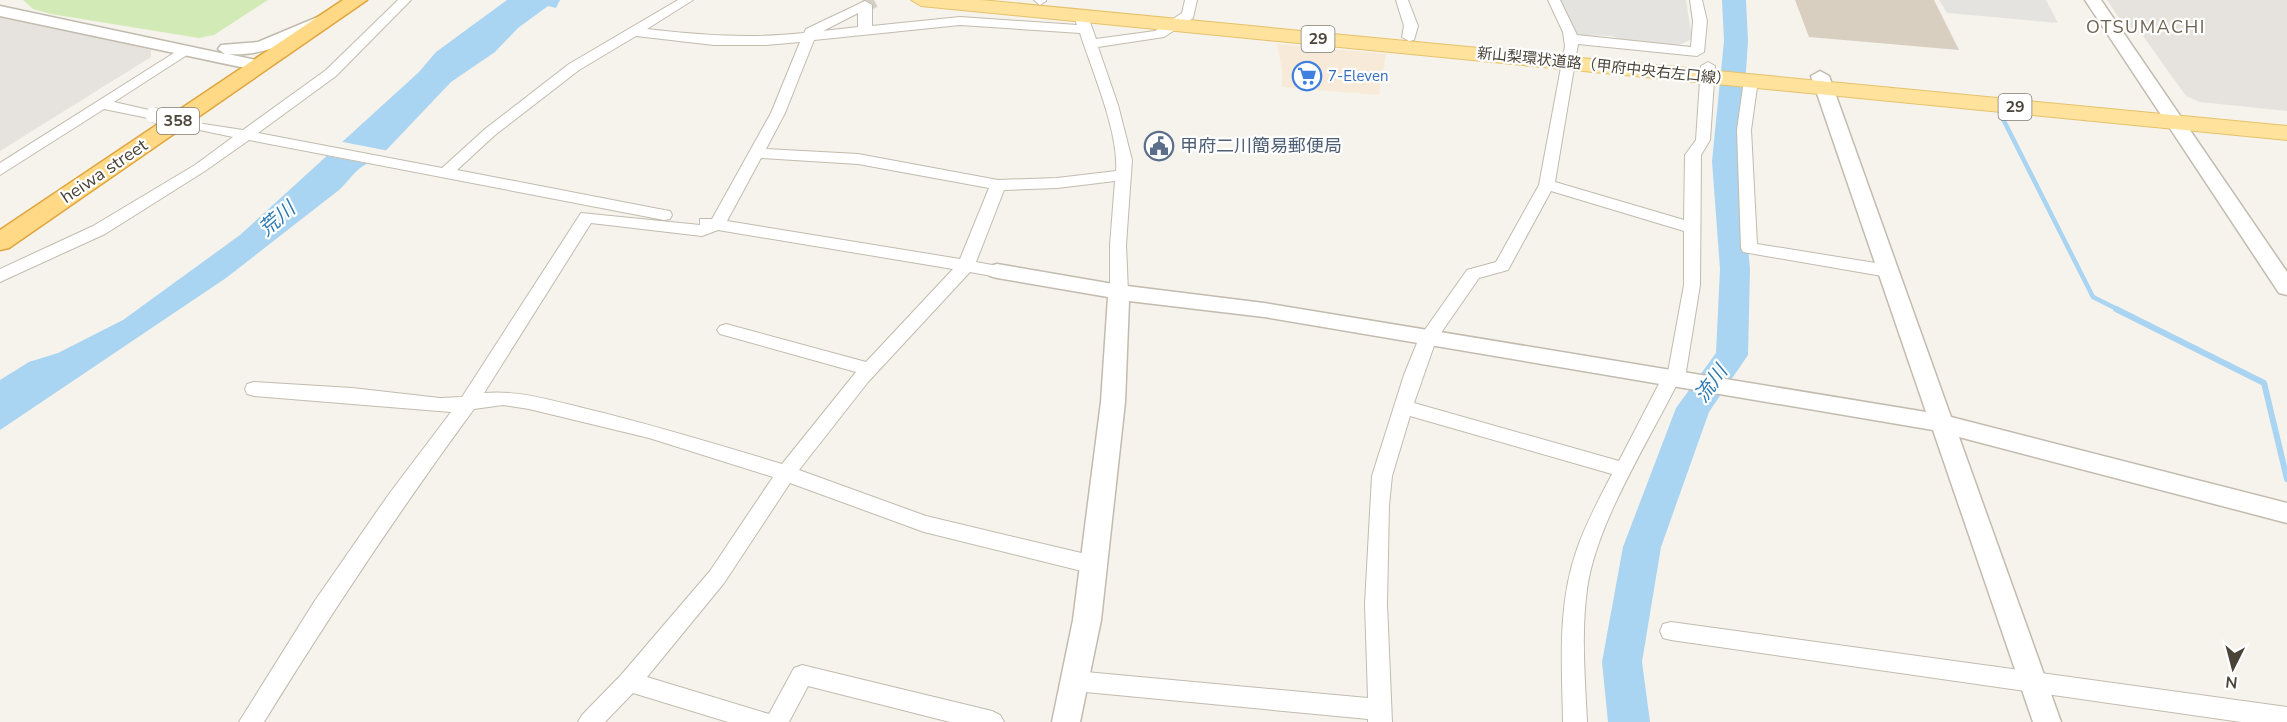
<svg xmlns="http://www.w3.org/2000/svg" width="2287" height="722" viewBox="0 0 2287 722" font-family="'Nunito Sans','Noto Sans JP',sans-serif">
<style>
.commercial{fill:#f7ead8}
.industrial{fill:#e6e2dd}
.green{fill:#d2eab5}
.parking{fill:#e5e3e0}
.water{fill:#a9d4f2}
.pier{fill:#f6f3ec}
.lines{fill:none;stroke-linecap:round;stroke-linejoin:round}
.stream-far1{stroke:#a9d4f2;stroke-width:4.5}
.stream{stroke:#a9d4f2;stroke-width:6}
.river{fill:#a9d4f2;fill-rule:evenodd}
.building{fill:#d8cfc1}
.minor-tunnel{stroke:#d4d0c8;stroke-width:15;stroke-dasharray:15 8;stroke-linecap:butt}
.minor-casing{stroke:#c2bbae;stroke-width:2}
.tertiary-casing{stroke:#c2bbae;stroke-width:3}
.primary-casing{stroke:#e6c16a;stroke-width:2}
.trunk-casing{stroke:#e0a43c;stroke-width:3}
.minor{fill:#fff;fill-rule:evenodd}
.tertiary{fill:#fff;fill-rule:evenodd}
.primary{fill:#ffe39c;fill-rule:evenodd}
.trunk{fill:#ffd985;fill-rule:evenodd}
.minor-bridge-casing{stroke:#c2bbae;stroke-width:16;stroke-linecap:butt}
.minor-bridge{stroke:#fff;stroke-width:15}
.labels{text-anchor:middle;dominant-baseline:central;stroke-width:4.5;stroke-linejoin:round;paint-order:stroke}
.far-street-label{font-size:15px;fill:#4b4439;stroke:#fff}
.far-shop-label{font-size:15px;fill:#366cbe;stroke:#fff;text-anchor:start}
.shield{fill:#fff;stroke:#817c74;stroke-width:1.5}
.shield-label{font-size:16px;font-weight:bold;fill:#4b4439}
.far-quarter-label{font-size:18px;letter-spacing:1.5px;fill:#6e6250;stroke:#fff}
.service-label{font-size:18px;fill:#4e5e75;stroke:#fff;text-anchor:start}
.street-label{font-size:18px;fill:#4b4439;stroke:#fff}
.water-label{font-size:20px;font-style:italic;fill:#2e7ab2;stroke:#fff}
</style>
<rect width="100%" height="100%" fill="#f6f3ec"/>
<polygon class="commercial" points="1277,44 1386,54 1379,95 1282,87 1282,69"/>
<g class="industrial">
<polygon points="2107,0 2287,0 2287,111 2200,102 2186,96 2143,36 2121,21"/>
<polygon points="0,16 151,50 151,57 0,151"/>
</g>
<polygon class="green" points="23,0 268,0 214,35 199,38 51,14 33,9"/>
<g class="parking">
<polygon points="1560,0 1686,0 1692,39 1674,47 1630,43 1612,36 1578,35"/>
<polygon points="1939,0 2046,0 2058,23 1947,13"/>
</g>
<path class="water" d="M507 0H560L556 8 548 6 518 28 495 52 451 82 376 161C358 164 351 179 339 190L226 278 0 430V380L29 362 58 353 123 320 240 235 419 72 436 52Z"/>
<polygon class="pier" points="338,141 389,151 375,165 322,155"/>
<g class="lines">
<polyline class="stream-far1" points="2001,115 2093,297 2119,310"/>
<polyline class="stream" points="2116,309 2264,383 2287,479"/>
<polygon class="river" points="1722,0 1746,0 1748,41 1740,161 1750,269 1748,355 1709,412 1661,547 1642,662 1650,722 1608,722 1602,662 1623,547 1676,408 1716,353 1720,269 1712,161 1724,41"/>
</g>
<polygon class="building" points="1795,0 1934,0 1959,50 1809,37"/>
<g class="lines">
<polyline class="minor-tunnel" points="865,5 874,0"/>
<g class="minor-casing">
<g id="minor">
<path d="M398 0H411L336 76 258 133 442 168 485 129 569 64 678 0H693L647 29C700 35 750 39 804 33L806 29 865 1 872 5V26L960 17 1077 25 1075 19 1082 15 1089 19 1096 39 1155 31 1182 13 1185 0H1197L1193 18 1164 37 1098 47 1118 105 1132 160 1126 245 1128 292 1125 296 1119 298 1110 292V245L1115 181 1057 188 1004 190 976 262 1003 267 1005 271 1003 275 997 277 970 272 868 382 799 470 926 516 1094 556 1101 559 1104 565 1101 571 1094 574 924 532 790 483 724 583 647 677 769 714 794 668 802 665 992 711 1000 715 1004 722H950L808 686 789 722H728L633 693 605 722H578L582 715 621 675 710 571 773 477 649 438 529 409 503 405 474 409C399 511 330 615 264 722H239L314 602 389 494 451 412 254 396 247 394 245 389 247 384 254 382 352 388 440 398 462 397 581 213 700 225V219H712L771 113 800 42 766 45H714L636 36 579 70 495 135 457 170 664 210 670 211 672 215 670 219 664 220 249 140 205 171 105 234 0 282V269L93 226 195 165 233 137 190 128 188 125 190 122 243 130 326 70ZM858 13V27L823 31ZM960 25 1080 33C1092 71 1119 132 1116 171L1057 178 998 180 858 154 766 149 785 113 814 40ZM761 158 858 164 989 188 960 259 727 221ZM591 223 702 236 718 230 953 269 866 362 726 324 720 326 717 330 720 334 856 372 782 464C716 444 650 424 583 408 550 400 518 390 484 393Z"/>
<polygon points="1034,0 1046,0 1046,1 1040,5"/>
<polygon points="1396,0 1408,0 1418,26 1414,40 1409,41 1402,37 1404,26"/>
<path d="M1548 0H1560L1577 35 1691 47 1693 21 1690 0H1702L1707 21 1704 52 1697 56 1578 44 1555 182 1684 220 1685 155 1696 140 1701 66 1708 62 1715 66 1710 140 1701 155 1700 285 1685 378 1677 384C1647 444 1596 524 1587 589 1581 634 1585 678 1587 722H1563C1562 664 1557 605 1577 549 1586 523 1599 499 1612 474L1410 416 1392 476 1389 505 1387 604 1392 722H1368V719L1075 691 1067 688 1064 681 1067 674 1075 671 1368 698 1365 604 1372 476 1404 375 1419 338 1467 270 1496 262 1539 185 1565 46 1563 32ZM1551 191 1684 231V285L1668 372 1662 378 1619 461 1414 403 1436 340 1479 278 1508 270Z"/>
<polygon points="185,46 190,47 190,53 114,102 158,112 160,115 158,118 153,119 104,109 0,175 0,163"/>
<polygon points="1751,76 1758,80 1751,130 1757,244 1888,265 1894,267 1896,271 1894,275 1888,277 1743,252 1741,248 1737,130 1744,80"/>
<polygon points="1671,622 2287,707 2287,722 2241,722 1671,640 1663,638 1660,631 1663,624"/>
</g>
</g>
<g class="tertiary-casing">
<g id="tertiary">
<polygon points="2085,0 2101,0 2287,272 2287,295 2279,293"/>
<path d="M0 6 225 54 218 49 221 45 258 42 320 16 328 21 326 25C294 40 264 57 228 54L265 62 268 66 259 71 0 16Z"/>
<polygon points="1820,71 1829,76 1951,417 2287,503 2287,523 1959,437 2061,722 2033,722 1933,430 1264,317 1129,301 1125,402 1101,620 1080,722 1052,722 1073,620 1101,402 1108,297 997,278 990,276 987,271 990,266 997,264 1119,285 1264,303 1926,412 1811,76"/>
</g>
</g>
<g class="primary-casing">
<polygon id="primary" points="911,0 981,0 2287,126 2287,140 921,6"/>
</g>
<g class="trunk-casing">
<polygon id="trunk" points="343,0 367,0 9,248 0,250 0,230"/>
</g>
<use href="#minor" class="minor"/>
<use href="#tertiary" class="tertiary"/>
<use href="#primary" class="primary"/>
<use href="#trunk" class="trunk"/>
<g class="minor-bridge-casing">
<polyline id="minor-bridge" points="153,115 195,125"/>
</g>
<use href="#minor-bridge" class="minor-bridge"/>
</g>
<defs>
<g id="supermarket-ring" transform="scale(1.5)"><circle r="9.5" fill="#fff" stroke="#3f7fe0" stroke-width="1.5"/><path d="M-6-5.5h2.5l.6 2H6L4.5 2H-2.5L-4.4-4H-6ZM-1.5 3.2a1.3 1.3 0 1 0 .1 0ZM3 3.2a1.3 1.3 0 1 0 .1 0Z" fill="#3f7fe0"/></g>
<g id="civic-ring" transform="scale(1.5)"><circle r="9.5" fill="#fff" stroke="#5c6f8a" stroke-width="1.5"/><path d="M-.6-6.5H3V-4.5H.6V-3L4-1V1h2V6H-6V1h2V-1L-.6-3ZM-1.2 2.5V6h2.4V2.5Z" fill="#5c6f8a"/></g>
</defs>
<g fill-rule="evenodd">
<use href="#supermarket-ring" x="1307" y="76"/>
<use href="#civic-ring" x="1159" y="146"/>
</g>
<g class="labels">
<g class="far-street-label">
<text transform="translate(1604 66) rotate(6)">新山梨環状道路（甲府中央右左口線）</text>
</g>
<g class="far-shop-label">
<text x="1328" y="76">7-Eleven</text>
</g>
<g class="shield">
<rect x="1301.5" y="26" width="33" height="26" rx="4.5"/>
<rect x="1998.5" y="94" width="33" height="26" rx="4.5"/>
<rect x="157" y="108" width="42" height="26" rx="4.5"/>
</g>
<g class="shield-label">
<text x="1318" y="39">29</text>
<text x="2015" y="107">29</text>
<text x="178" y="121">358</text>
</g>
<g class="far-quarter-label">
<text x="2146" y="27">OTSUMACHI</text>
</g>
<g class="service-label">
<text x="1180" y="146">甲府二川簡易郵便局</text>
</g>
<g class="street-label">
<text transform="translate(104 171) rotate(-34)">heiwa street</text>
</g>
<g class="water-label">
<text transform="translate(277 219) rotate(-41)">荒川</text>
<text transform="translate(1711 384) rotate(-54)">流川</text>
</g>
</g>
<g transform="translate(2233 668) rotate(186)" stroke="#ffffff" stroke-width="4.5" paint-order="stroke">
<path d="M0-4.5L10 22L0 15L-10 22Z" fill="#4b4439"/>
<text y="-9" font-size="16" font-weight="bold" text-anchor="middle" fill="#4b4439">N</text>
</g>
</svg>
